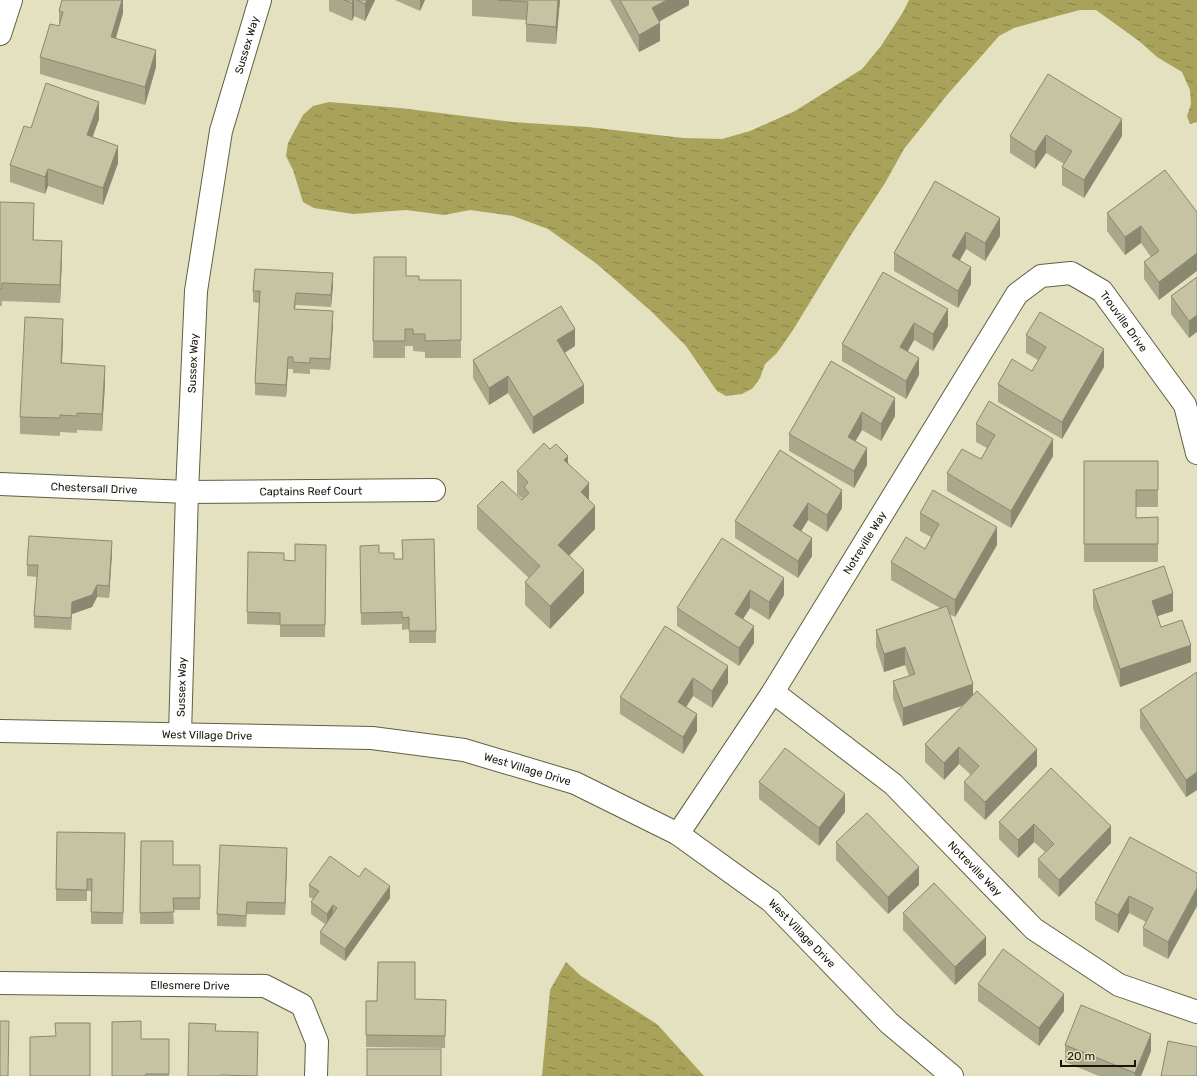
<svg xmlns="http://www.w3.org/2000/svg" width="1197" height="1076" viewBox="0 0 1197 1076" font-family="Rubik,sans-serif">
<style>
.water{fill:url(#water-ripples)}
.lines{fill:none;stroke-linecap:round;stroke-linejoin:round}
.minor-casing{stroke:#615f42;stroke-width:24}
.minor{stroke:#fff;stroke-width:22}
.wall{fill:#a9a88b}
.shaded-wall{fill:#8a8871}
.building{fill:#c5c3a2;stroke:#8a8871}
.labels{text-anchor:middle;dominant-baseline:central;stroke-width:3;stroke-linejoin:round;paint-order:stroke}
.street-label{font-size:11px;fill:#17160a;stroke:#e3e1bf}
</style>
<defs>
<pattern id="water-ripples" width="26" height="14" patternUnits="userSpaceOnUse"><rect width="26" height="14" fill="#a8a25a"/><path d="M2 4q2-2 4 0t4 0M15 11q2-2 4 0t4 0" fill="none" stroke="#888349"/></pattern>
</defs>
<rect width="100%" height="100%" fill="#e3e1bf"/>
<g class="water">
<polygon points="909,0 1197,0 1197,122 1190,124 1187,116 1191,104 1190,90 1182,72 1157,57 1139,41 1096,10 1080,10 1046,19 1014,28 999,36 947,95 904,149 885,183 851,235 793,330 777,353 765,364 760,378 753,388 742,394 726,396 717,391 686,346 652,312 597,264 548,229 513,216 470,210 444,215 406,210 353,214 314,208 303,202 293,170 286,156 288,143 303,115 313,106 329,102 400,108 512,122 588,127 683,138 722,139 750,131 795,111 862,69 881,46 903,12"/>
<polygon points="566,962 581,976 657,1024 704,1076 542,1076 550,990"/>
</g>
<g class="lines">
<g class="minor-casing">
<g id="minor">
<polyline points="0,34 11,0"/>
<path id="s1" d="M0 484 187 492 434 490"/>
<path id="s2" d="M773 692 893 784 1034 929 1119 985 1197 1012"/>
<path id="s3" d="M0 731 372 738 464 750 575 783 678 834 771 901 889 1023 952 1076"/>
<path id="s4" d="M180 734 187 492 196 291 221 131 260 0"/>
<path id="s5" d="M678 834 773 692 1017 294 1041 276 1071 273 1102 291 1185 405 1197 453"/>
<path id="s6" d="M0 983 265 986 302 1005 317 1042 316 1076"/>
</g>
</g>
<use href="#minor" class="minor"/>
</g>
<g class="wall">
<polygon points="123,0 123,13 116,38 156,67 145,105 40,74 40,57 59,26 59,11"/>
<polygon points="329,0 375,0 365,21 354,16 352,21 329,11"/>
<polygon points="395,0 425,0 420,11"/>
<polygon points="472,0 560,0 556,44 526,42 526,20 472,16"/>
<polygon points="610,0 689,0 689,5 659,22 660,41 639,52"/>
<polygon points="1048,74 1122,136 1084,198 1062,185 1062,167 1064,164 1046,153 1035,169 1010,153 1010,136"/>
<polygon points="99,119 92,137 118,163 103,205 48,186 45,194 10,182 10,165 31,128"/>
<polygon points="1165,170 1159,300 1144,279 1144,262 1151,257 1141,243 1125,255 1107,231 1107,213"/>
<polygon points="935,181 1000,236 985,261 966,249 960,260 971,284 958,308 894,271 894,253"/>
<polygon points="0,202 34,221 33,240 62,258 60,303 2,301 2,306 0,306"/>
<polygon points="374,257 406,276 419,280 461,280 461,358 425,358 425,352 413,351 413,346 405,346 405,358 373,358"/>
<polygon points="883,272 948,326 933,351 914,340 908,351 919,375 906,399 842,361 842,344"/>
<polygon points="1197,277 1189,338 1171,314 1171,296"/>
<polygon points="333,285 331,307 296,305 295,309 333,323 330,370 310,369 310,374 293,373 293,369 288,369 286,397 255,395 255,383 260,303 253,302 253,291"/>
<polygon points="1026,335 1104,367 1062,439 998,402 998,384 1032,371 1038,360 1026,353"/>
<polygon points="63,336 62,363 105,383 102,431 77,430 77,433 60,432 60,436 20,434 20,417"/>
<polygon points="575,346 565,353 584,403 533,434 508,393 489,405 473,378 473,360"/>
<polygon points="831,361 895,416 881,441 862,430 855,441 867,465 854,488 789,451 789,434"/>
<polygon points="976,424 1053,456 1011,528 947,491 947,473 981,459 987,448 976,442"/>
<polygon points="550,449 568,463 589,500 595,529 569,556 584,593 550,629 525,605 525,582 529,578 477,529 477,506 522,500 523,499 517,494 517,471"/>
<polygon points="780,450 842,508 827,532 808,520 801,531 812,556 798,578 735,538 735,521"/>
<polygon points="1084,461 1158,461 1158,507 1136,507 1136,518 1158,517 1158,562 1084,562"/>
<polygon points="920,513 997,545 955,617 949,614 973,695 1037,766 985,820 964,800 964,782 971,775 959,764 944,780 925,762 925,744 963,705 903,726 893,699 893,681 909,676 905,665 884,672 876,647 876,630 940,608 891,580 891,562 925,549 931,537 920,531"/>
<polygon points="722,538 784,595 769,620 750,608 743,619 754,643 739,666 677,626 677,608"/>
<polygon points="402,540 436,631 436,643 409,643 409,629 402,630 402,624 361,625 360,557 379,553 394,559 403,559"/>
<polygon points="326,545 325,637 280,637 280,625 247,624 247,612 284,560 295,561"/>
<polygon points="112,553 109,598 97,597 92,607 72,614 71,630 34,628 34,616 37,577 27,576 27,565"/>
<polygon points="1093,590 1173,611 1157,616 1161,627 1191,662 1120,687 1093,608"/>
<polygon points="665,626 728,683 712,708 693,696 686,707 697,731 683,754 620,714 620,697"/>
<polygon points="1197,672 1197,790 1186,797 1140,728 1140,710"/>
<polygon points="1051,768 1111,843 1059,897 1038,877 1038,859 1045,852 1034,842 1018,858 999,839 999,822"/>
<polygon points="759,782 845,812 819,846 759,799"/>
<polygon points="125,833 123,924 91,924 91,891 87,891 87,901 56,901 56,889"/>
<polygon points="141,841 173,865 200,865 200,910 173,910 174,924 140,924"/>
<polygon points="836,842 919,885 888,914 836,860"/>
<polygon points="287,860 285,915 247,914 246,927 217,926 217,914"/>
<polygon points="1197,873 1197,906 1168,959 1143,946 1143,928 1146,922 1129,913 1118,933 1095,920 1095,903"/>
<polygon points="359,877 390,898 345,961 320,944 320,932 325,924 311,914 311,902 313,899 309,897 309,885"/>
<polygon points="903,913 986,955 955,985 903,930"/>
<polygon points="978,984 1064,1011 1039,1046 978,1001"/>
<polygon points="415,999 446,1000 445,1048 366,1047 366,1001"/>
<polygon points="169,1039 169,1076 112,1076"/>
<polygon points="1065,1045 1151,1051 1141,1076 1099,1076 1065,1062"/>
</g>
<g class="shaded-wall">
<polygon points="122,0 123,0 123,13 111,54 111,37"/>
<polygon points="353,0 354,0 354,16 352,21 352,3"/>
<polygon points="367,0 375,0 365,21 365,4"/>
<polygon points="420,0 425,0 420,11"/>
<polygon points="558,0 560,0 556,44 556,27"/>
<polygon points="667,0 689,0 689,5 652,25 652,8"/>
<polygon points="660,23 660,41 639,52 639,35"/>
<polygon points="156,50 156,67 145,105 145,87"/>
<polygon points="99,102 99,119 87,153 87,135"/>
<polygon points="1122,119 1122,136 1084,198 1084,180"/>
<polygon points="1046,135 1046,153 1035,169 1035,152"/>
<polygon points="118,146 118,163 103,205 103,188"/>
<polygon points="48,169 48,186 45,194 45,177"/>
<polygon points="34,203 34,221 33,257 33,240"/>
<polygon points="1000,218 1000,236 985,261 985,243"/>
<polygon points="1141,226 1141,243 1125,255 1125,237"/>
<polygon points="966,232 966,249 952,274 952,256"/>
<polygon points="62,241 62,258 60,303 60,285"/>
<polygon points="1197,253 1197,271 1159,300 1159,282"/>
<polygon points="971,267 971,284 958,308 958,291"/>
<polygon points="333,273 333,285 331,307 331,295"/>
<polygon points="948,309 948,326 933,351 933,334"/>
<polygon points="333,311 333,323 330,370 330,359"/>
<polygon points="1197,315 1197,332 1189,338 1189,321"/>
<polygon points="63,319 63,336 61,381 61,363"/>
<polygon points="914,323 914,340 900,364 900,347"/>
<polygon points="575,329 575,346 557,357 557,340"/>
<polygon points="1104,349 1104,367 1062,439 1062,422"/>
<polygon points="288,357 288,369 286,397 286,385"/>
<polygon points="919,358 919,375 906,399 906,381"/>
<polygon points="105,366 105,383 102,431 102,414"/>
<polygon points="508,376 508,393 489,405 489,388"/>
<polygon points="584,385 584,403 533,434 533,417"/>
<polygon points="895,398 895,416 881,441 881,424"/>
<polygon points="862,412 862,430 848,454 848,437"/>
<polygon points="1053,439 1053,456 1011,528 1011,511"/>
<polygon points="867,448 867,465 854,488 854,471"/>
<polygon points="568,456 568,479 564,460"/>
<polygon points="589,483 589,506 581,492"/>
<polygon points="842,490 842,508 827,532 827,515"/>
<polygon points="808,503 808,520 793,544 793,526"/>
<polygon points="595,506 595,529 558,567 558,545"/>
<polygon points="997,527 997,545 955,617 955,600"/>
<polygon points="812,538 812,556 798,578 798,561"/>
<polygon points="112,541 112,553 109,598 109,586"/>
<polygon points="584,570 584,593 550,629 550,606"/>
<polygon points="784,578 784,595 769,620 769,602"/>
<polygon points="97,585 97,597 92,607 72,614 71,630 72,602"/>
<polygon points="750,590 750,608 735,631 735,614"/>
<polygon points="1173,593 1173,611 1152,618 1152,601"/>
<polygon points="754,626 754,643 739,666 739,648"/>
<polygon points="1191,645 1191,662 1120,687 1120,669"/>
<polygon points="905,647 905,665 884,672 884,654"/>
<polygon points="728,666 728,683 712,708 712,691"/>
<polygon points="693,678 693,696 678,720 678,702"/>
<polygon points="973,684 973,702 903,726 903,708"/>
<polygon points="697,714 697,731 683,754 683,737"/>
<polygon points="959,747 959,764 944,780 944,763"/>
<polygon points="1037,749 1037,766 985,820 985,802"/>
<polygon points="1197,772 1197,790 1186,797 1186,780"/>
<polygon points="845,794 845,812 819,846 819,828"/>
<polygon points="1034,824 1034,842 1018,858 1018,840"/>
<polygon points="1111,826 1111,843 1059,897 1059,880"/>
<polygon points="287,848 287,860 285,915 285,903"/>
<polygon points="919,867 919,885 888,914 888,897"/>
<polygon points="390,886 390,898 345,961 345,949"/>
<polygon points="1197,888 1197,906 1168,959 1168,942"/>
<polygon points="1129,896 1129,913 1118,933 1118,915"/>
<polygon points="333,905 333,917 327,926 327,914"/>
<polygon points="986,937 986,955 955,985 955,967"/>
<polygon points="1064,994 1064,1011 1039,1046 1039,1028"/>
<polygon points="1151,1034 1151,1051 1141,1076 1135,1076 1135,1073"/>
</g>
<g class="building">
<polygon points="62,0 122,0 111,37 156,50 145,87 40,57 50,24 59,26 63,12 59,11"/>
<polygon points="344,0 353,0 352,3"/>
<polygon points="357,0 367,0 365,4"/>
<polygon points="498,0 558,0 556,27 526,24 528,2"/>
<polygon points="620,0 667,0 652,8 660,23 639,35"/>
<polygon points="1048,74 1122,119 1084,180 1062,167 1072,151 1046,135 1035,152 1010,136"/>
<polygon points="46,83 99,102 87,135 118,146 103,188 48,169 45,177 10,165 24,126 31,128"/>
<polygon points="1165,170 1197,212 1197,253 1159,282 1144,262 1159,251 1141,226 1125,237 1107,213"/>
<polygon points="935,181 1000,218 985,243 966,232 952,256 971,267 958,291 894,253"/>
<polygon points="0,202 34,203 33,240 62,241 60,285 2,283 2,289 0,289"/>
<polygon points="374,257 406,257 406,276 419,276 419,280 461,280 461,340 425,341 425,334 413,334 413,329 405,329 405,341 373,341"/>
<polygon points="255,269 333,273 331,295 296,293 294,309 333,311 330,359 310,358 310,363 293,362 293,357 288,357 286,385 255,383 260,291 253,291"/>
<polygon points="883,272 948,309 933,334 914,323 900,347 919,358 906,381 842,344"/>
<polygon points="1197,277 1197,315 1189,321 1171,296"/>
<polygon points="561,306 575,329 557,340 584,385 533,417 508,376 489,388 473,360"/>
<polygon points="1040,312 1104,349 1062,422 998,384 1012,359 1032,371 1046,347 1026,335"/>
<polygon points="25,317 63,319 61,363 105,366 102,414 77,413 77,416 60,415 60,418 20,417"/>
<polygon points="831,361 895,398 881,424 862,412 848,437 867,448 854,471 789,434"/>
<polygon points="989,401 1053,439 1011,511 947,473 962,449 981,459 995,435 976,424"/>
<polygon points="544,443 550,449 556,444 568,456 564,460 589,483 581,492 595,506 558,545 584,570 550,606 525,582 540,566 477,506 502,481 522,500 529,493 524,487 528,482 517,471"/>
<polygon points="780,450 842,490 827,515 808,503 793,526 812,538 798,561 735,521"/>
<polygon points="1084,461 1158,461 1158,490 1136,490 1136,518 1158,517 1158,544 1084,544"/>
<polygon points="933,490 997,527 955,600 891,562 906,537 925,549 939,524 920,513"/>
<polygon points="29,536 112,541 109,586 97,585 92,595 72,602 71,618 34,616 38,565 27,565"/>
<polygon points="722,538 784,578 769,602 750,590 735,614 754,626 739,648 677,608"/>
<polygon points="434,539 436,631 409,631 409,617 402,618 402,612 361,613 360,546 379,545 379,553 394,553 394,559 403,559 402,540"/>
<polygon points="295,544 326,545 325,625 280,625 280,613 247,612 248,552 284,553 284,560 295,561"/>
<polygon points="1164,566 1173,593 1152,601 1161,627 1182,620 1191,645 1120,669 1093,590"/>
<polygon points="947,606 973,684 903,708 893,681 915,674 905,647 884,654 876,630"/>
<polygon points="665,626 728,666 712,691 693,678 678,702 697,714 683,737 620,697"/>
<polygon points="1197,672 1197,772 1186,780 1140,710"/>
<polygon points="977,691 1037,749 985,802 964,782 979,766 959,747 944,763 925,744"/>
<polygon points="785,748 845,794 819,828 759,782"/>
<polygon points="1051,768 1111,826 1059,880 1038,859 1054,844 1034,824 1018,840 999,822"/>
<polygon points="867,813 919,867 888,897 836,842"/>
<polygon points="57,832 125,833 123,913 91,912 92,879 87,879 87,890 56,889"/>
<polygon points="1130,837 1197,873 1197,888 1168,942 1143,928 1153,908 1129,896 1118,915 1095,903"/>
<polygon points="141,841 173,841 173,865 200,865 200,898 173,898 174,912 140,913"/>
<polygon points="220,845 287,848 285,903 247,902 246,916 217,914"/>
<polygon points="330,856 359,877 365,868 390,886 345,949 320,932 337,908 333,905 327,914 311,902 319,891 309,885"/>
<polygon points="934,883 986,937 955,967 903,913"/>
<polygon points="1003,949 1064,994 1039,1028 978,984"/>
<polygon points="378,962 415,962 415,999 446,1000 445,1036 366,1035 366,1001 377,1001"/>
<polygon points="1081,1005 1151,1034 1135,1073 1065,1045"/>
<polygon points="0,1021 9,1021 8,1076 0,1076"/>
<polygon points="141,1021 141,1039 169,1039 169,1074 146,1074 145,1076 112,1076 112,1022"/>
<polygon points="55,1023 90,1023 90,1076 30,1076 30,1037 56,1036"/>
<polygon points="189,1023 216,1024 215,1031 258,1032 257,1076 221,1075 221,1076 188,1076"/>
<polygon points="1168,1041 1197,1047 1197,1076 1161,1076"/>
<rect x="367" y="1049" width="74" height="27"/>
</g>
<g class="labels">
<g class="street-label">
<text stroke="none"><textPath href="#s4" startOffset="695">Sussex Way</textPath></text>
<text stroke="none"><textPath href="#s5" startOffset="771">Trouville Drive</textPath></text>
<text stroke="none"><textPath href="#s4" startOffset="371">Sussex Way</textPath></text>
<text stroke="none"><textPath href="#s1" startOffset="94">Chestersall Drive</textPath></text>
<text stroke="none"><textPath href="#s1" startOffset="311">Captains Reef Court</textPath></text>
<text stroke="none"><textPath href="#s5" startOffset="346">Notreville Way</textPath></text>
<text stroke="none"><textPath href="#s4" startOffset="47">Sussex Way</textPath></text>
<text stroke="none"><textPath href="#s3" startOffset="207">West Village Drive</textPath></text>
<text stroke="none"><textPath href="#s3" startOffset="531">West Village Drive</textPath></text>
<text stroke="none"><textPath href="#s2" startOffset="269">Notreville Way</textPath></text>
<text stroke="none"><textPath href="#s3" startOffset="855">West Village Drive</textPath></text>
<text stroke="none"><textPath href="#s6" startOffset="190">Ellesmere Drive</textPath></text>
</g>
</g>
<path d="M1061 1060v6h74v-6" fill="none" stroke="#17160a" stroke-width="2"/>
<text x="1067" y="1060" font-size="12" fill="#17160a" stroke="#e3e1bf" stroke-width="3" paint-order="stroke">20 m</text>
</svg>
